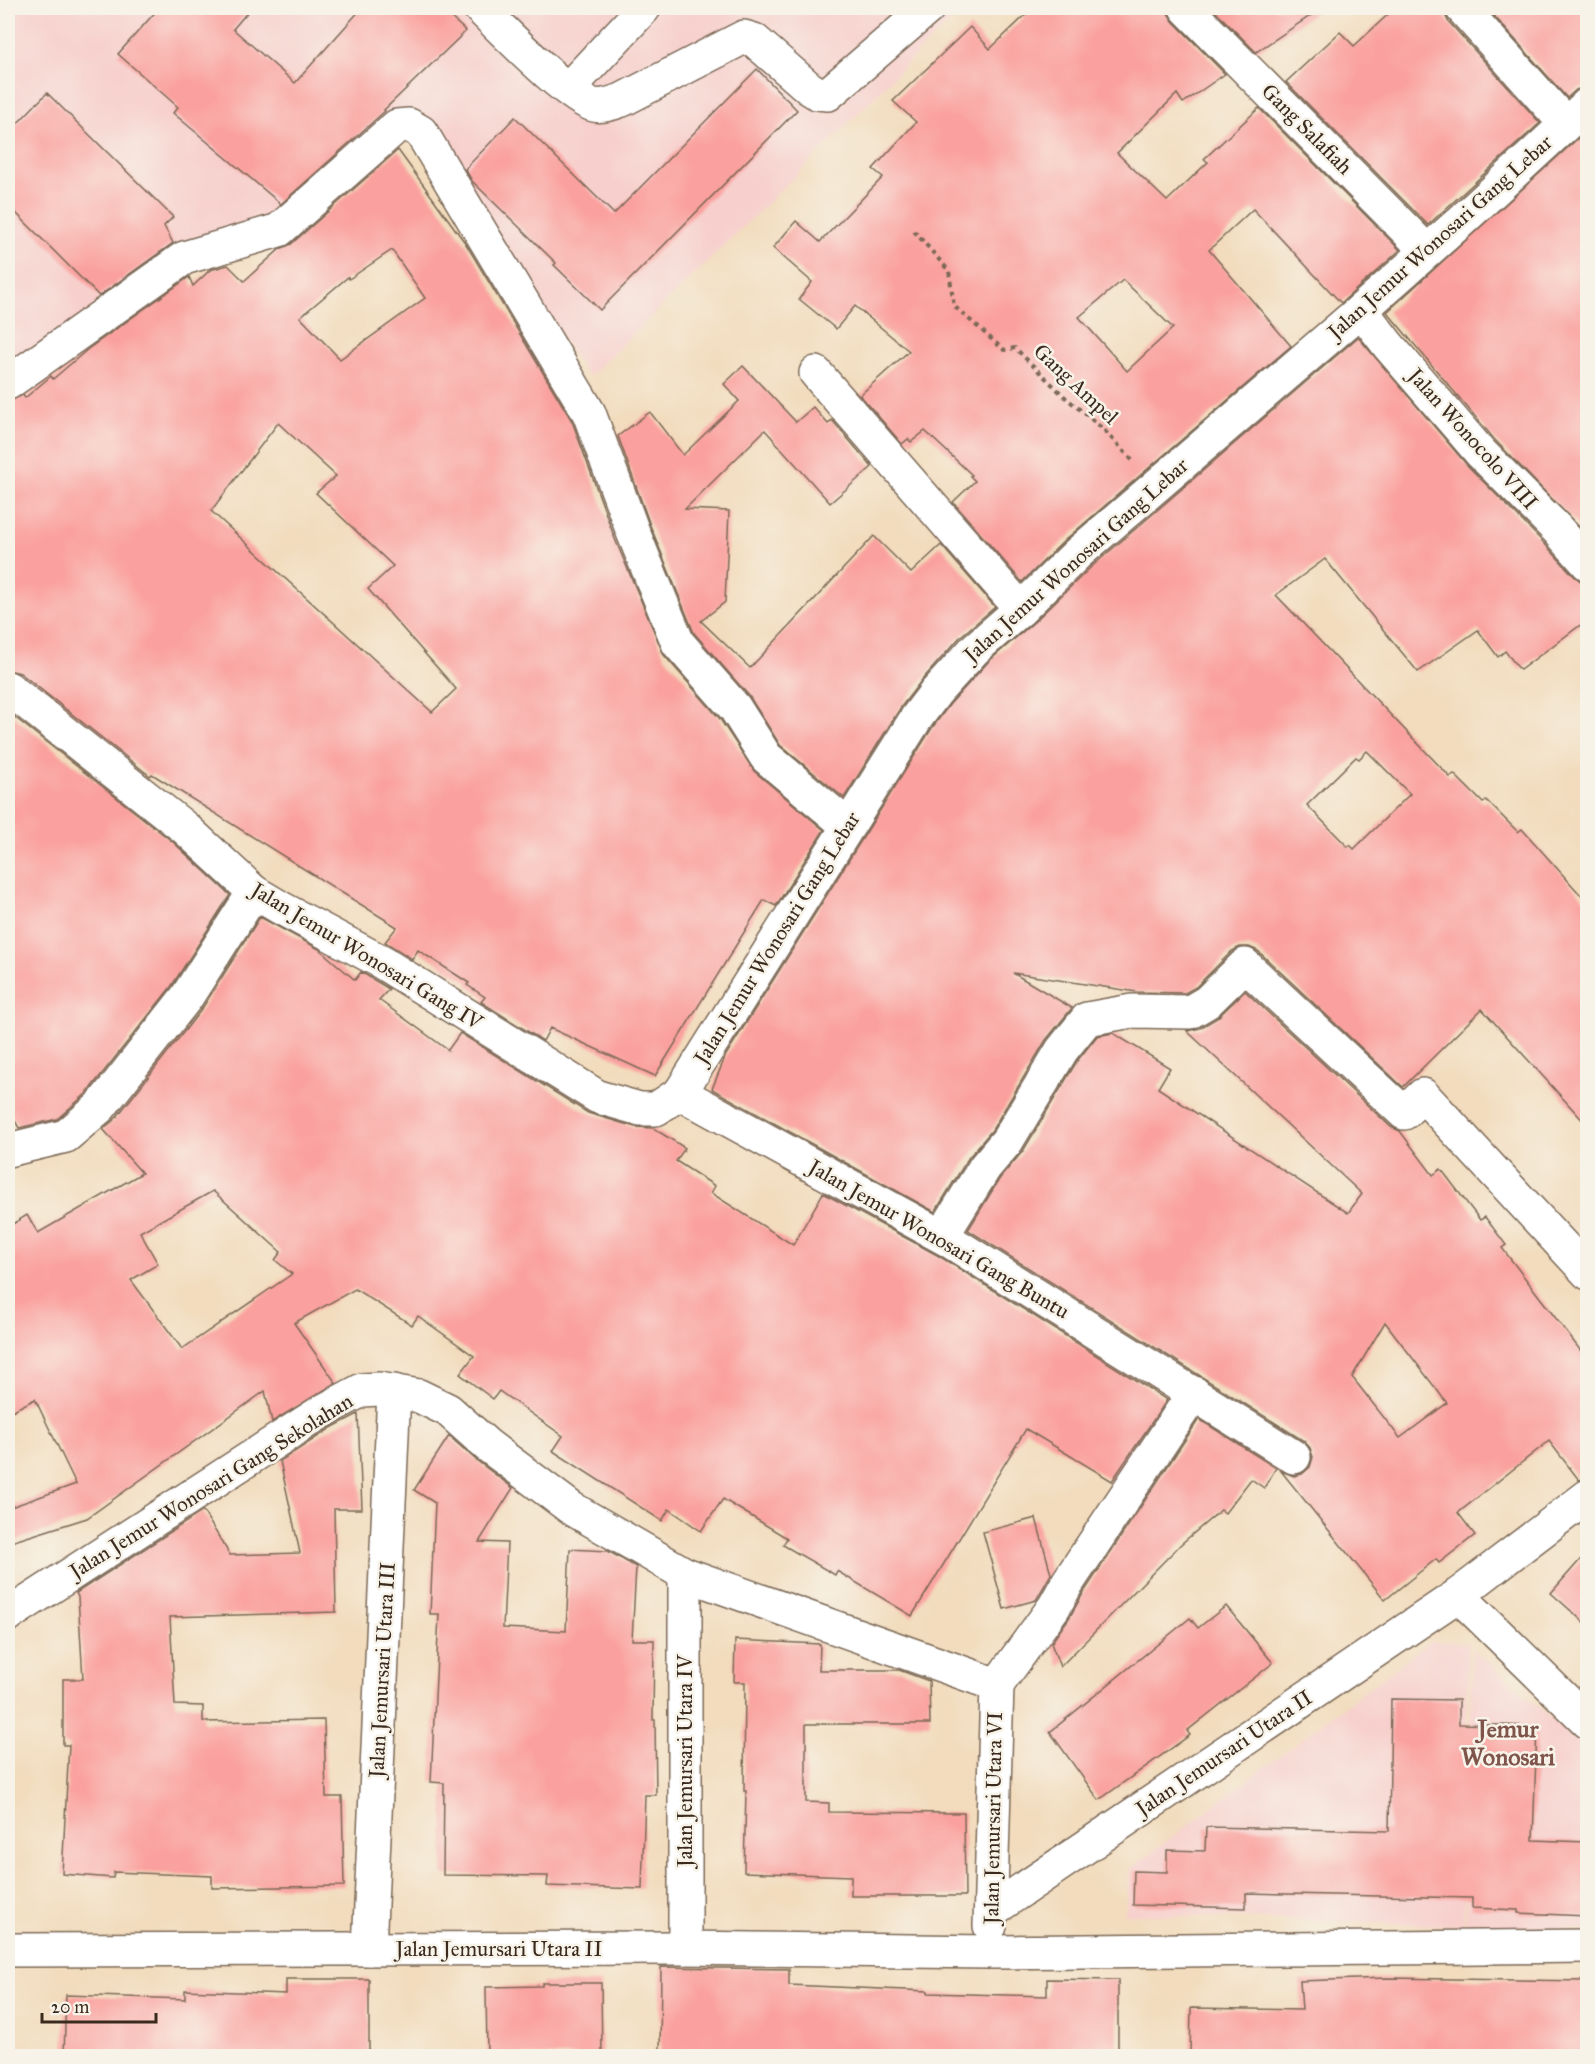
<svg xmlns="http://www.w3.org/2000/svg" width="1595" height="2064" viewBox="0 0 1595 2064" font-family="'IM FELL Great Primer',serif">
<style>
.built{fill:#f7d0cd}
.building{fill:#faa19f;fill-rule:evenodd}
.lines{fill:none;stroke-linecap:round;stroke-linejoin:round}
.minor-casing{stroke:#7b6856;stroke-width:36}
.path{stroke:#7b6856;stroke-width:4;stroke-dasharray:4.5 4.5;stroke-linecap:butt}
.minor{stroke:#fff;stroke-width:33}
.labels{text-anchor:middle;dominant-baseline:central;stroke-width:5;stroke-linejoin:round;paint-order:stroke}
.street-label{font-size:21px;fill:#3b2a1e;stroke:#f7f3e8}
.quarter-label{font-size:24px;font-weight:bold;fill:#7e544b;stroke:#f7f3e8}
</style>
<rect width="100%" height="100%" fill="#f7f3e8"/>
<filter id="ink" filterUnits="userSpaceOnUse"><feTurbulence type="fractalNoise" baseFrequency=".0167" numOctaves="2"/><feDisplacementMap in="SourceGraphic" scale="12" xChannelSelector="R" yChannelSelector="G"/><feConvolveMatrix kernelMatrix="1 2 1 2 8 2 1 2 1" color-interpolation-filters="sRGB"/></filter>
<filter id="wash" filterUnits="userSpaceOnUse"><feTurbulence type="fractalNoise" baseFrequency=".008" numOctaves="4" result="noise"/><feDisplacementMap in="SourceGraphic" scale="24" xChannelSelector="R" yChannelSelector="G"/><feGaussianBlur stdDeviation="1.35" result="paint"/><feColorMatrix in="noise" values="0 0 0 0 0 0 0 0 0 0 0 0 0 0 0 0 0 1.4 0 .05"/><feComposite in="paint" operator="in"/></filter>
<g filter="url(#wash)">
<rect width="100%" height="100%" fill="#f2dcbd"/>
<g class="built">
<polygon points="8,8 965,8 922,48 828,144 589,377 559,335 422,122 319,206 204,256 8,388"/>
<polygon points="1431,1641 1468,1643 1464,1926 1125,1914 1130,1869"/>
<polygon points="1472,1648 1587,1750 1588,1929 1466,1927"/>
</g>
<g id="blocks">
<g class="building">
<polygon points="159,8 251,8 233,29 295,83 362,8 440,8 466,31 384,110 385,111 281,204 173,113 178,107 118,54"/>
<path d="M1033 8H1168V13L1173 21 1225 74 1183 103 1177 94 1117 153 1167 201 1208 162 1204 159 1259 108 1400 250 1341 303 1253 209 1209 250 1291 346 1065 540 1022 582 953 502 975 481 970 476 972 475 925 431 911 442 908 439 902 444 860 395 909 351 855 306 836 329 799 299 812 282 773 248 796 221 820 242 883 177 873 169 916 122 893 101 970 27 990 49ZM1123 280 1173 328 1127 371 1079 317Z"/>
<polygon points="1212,8 1322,8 1256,52"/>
<polygon points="1395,8 1444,8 1444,12 1448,21 1540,123 1428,225 1286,82 1340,32 1354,46"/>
<polygon points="1487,8 1587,8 1587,86 1576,90 1567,98"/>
<polygon points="757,69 797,110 600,310 554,265 556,263 472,181 465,169 515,117 614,214"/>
<polygon points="47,93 173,217 164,226 173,243 99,296 8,205 8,133"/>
<polygon points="1587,130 1587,535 1494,439 1387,312"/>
<path d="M398 150 466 244 572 421 615 539 664 655 720 719 754 771 824 830 776 906 764 900 655 1076 550 1028 543 1041 481 1002 485 997 467 985 469 983 418 950 412 959 385 942 397 927 152 774 150 776 20 673 8 670V401L23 395 25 398 51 376 53 379 88 349 189 277 193 286 210 270 228 265 244 281 280 249 291 244ZM392 250 425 298 340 359 300 317 348 277 349 279ZM278 423 336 476 316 493 393 566 368 589 456 689 432 712 211 511Z"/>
<path d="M1358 337 1467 465 1543 542 1574 576 1582 582H1587V620L1520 670 1505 651 1498 657 1478 630 1418 672 1325 559 1276 595 1450 777 1454 774 1483 803 1486 800 1518 832 1522 829 1587 902V1125L1482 1009 1403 1087 1258 951 1249 947H1240L1232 951 1196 987 1185 993 1137 992 1013 973 1072 1008 1046 1040 992 1130 969 1157 935 1212 712 1089 726 1055 932 728 950 704 988 662 1034 622 1090 568ZM1367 751 1410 794 1354 849 1350 845 1348 847 1307 805 1356 757 1359 759Z"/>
<polygon points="743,366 796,422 813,407 828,424 832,420 872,467 830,503 765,430 685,509 729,511 725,602 701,621 750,668 874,536 911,573 941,545 995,607 961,636 921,681 901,707 844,798 780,745 749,696 694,633 650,525 618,436 650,412 683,455 739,401 724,384"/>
<polygon points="8,712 173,842 230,895 171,987 86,1094 57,1119 19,1128 8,1109"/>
<path d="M260 917 319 949 355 980 361 972 389 989 379 1000 448 1050 460 1033 588 1113 635 1127 653 1128 685 1148 676 1161 715 1186 711 1193 793 1245 823 1193 939 1256 1167 1400 1112 1481 1026 1429 912 1616 837 1571 835 1575 783 1545 787 1538 723 1499 701 1531 669 1509 662 1521 553 1451 563 1436 499 1391 493 1399 460 1374 474 1356 418 1316 412 1325 355 1289 294 1323 336 1383 272 1422 265 1391 87 1518 8 1543V1508L76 1484 35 1399 8 1413V1227L27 1215 38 1233 142 1173 103 1129 115 1119 201 1010ZM213 1191 281 1252 275 1260 292 1274 182 1349 131 1280 158 1264 140 1232Z"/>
<path d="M1245 991 1391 1127 1400 1131 1433 1175 1441 1169 1480 1220 1485 1217 1506 1245 1502 1248 1587 1359V1478L1579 1480 1549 1441 1458 1513 1475 1535 1439 1563 1436 1559 1385 1600 1281 1471 1294 1476 1302 1474 1310 1467 1313 1457 1310 1448 1304 1441 968 1230 1000 1178 1023 1151 1077 1061 1097 1036 1113 1033 1170 1068 1158 1088 1348 1213 1362 1194 1187 1031 1200 1028 1217 1018ZM1385 1322 1447 1403 1400 1438 1352 1377Z"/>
<polygon points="358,1414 362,1509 334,1509 336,1612 170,1617 175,1705 203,1706 203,1722 324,1720 326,1797 342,1797 344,1886 212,1888 212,1876 114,1872 113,1878 62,1874 69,1745 63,1745 63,1679 83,1679 78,1597 76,1593 203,1511 230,1555 300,1553 280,1461 331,1428"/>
<polygon points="1199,1419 1276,1468 1264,1488 1251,1479 1225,1513 1221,1510 1181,1544 1060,1667 1051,1643 1069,1618 1084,1592"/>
<polygon points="449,1436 476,1460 513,1488 479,1542 507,1543 503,1628 566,1631 570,1549 608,1551 636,1567 632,1640 654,1640 653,1720 655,1720 656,1795 645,1795 642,1889 547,1886 548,1876 443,1875 444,1783 431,1782 439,1614 430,1614 435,1503 414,1490"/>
<polygon points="1036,1518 1051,1574 1036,1600 1004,1609 983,1532"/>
<polygon points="1587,1552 1587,1625 1551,1593"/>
<polygon points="1226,1606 1273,1663 1187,1731 1190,1735 1099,1800 1050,1732 1190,1618 1198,1628"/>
<polygon points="735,1640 820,1644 819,1670 899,1670 929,1681 930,1724 806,1724 806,1802 829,1803 829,1812 964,1813 965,1896 851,1896 851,1876 744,1872 746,1791 744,1791 745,1682 734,1682"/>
<polygon points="1391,1699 1459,1700 1459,1724 1537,1726 1533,1840 1587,1842 1587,1916 1518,1913 1518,1910 1472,1908 1472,1898 1246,1893 1246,1908 1133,1905 1134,1871 1167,1872 1167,1850 1205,1851 1206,1827 1389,1831"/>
<polygon points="661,1967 789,1969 789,1985 928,1991 928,1993 1047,1996 1047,1979 1118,1980 1118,2056 660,2056"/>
<polygon points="1387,1978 1587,1981 1587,2056 1190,2056 1191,2008 1302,2010 1300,1981"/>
<polygon points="286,1979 369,1979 369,2056 64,2056 66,1995 185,1999 185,1990 286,1994"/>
<polygon points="542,1983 601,1983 602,2056 487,2056 486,1987 542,1986"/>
</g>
</g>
</g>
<g filter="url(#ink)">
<use href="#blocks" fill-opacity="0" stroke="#7b6856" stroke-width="1.5"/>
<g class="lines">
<g class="minor-casing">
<g id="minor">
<path d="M480 8C501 28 570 100 594 105 603 107 613 103 622 100L744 37 754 40 809 88 817 93 828 94 928 8"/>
<polyline points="1186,8 1427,251"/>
<polyline points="1462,8 1565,123"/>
<polyline points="568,89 644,8"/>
<polyline points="1361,310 1388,345 1480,452 1557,529 1588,564"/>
<polyline points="816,373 1021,609"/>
<polyline points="8,383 184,258 279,230 397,126 409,125 421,132 589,413 633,532 678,643 735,708 766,757 848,826"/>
<polyline points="8,688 185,828 254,892 281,908 378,960 598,1097 640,1109 656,1109 680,1093 917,717 936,692 975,649 1021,609 1077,554 1361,310 1460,222 1588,104"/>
<polyline points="680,1093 948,1240 1294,1457"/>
<polyline points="8,1150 66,1136 100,1107 186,998 254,892"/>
<polyline points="942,1236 985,1167 1007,1141 1062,1050 1087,1019 1132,1011 1190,1012 1207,1002 1245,965 1404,1113 1423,1095 1588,1273"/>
<polyline points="685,1574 685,1948"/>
<polyline points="1458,1595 1588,1722"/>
<polyline points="8,1615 321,1412 362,1390 379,1389 419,1396 448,1410 487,1445 571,1508 685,1574 997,1685"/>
<polyline points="997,1685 1054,1607 1068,1582 1194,1393"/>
<polyline points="991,1911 1458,1595 1588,1496"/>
<polyline points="990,1926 997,1685"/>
<polyline points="369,1949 394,1391"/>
<polyline points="8,1950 685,1948 990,1952 1588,1946"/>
</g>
</g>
<polyline class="path" points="914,231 949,271 954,306 1004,350 1015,348 1065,397 1103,429 1133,461"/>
<use href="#minor" class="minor"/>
</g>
</g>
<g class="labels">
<g class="street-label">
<text transform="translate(1307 129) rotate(45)">Gang Salafiah</text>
<text transform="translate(1440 237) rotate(-42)">Jalan Jemur Wonosari Gang Lebar</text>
<text transform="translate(1076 384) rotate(43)">Gang Ampel</text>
<text transform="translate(1473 439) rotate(48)">Jalan Wonocolo VIII</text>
<text transform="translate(1076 560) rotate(-42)">Jalan Jemur Wonosari Gang Lebar</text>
<text transform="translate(777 938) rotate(-58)">Jalan Jemur Wonosari Gang Lebar</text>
<text transform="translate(367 956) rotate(31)">Jalan Jemur Wonosari Gang IV</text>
<text transform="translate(939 1239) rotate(30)">Jalan Jemur Wonosari Gang Buntu</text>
<text transform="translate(211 1486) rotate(-32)">Jalan Jemur Wonosari Gang Sekolahan</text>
<text transform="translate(382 1670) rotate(-87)">Jalan Jemursari Utara III</text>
<text transform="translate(1224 1753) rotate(-34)">Jalan Jemursari Utara II</text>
<text transform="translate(685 1761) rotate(-90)">Jalan Jemursari Utara IV</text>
<text transform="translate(993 1818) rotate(-89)">Jalan Jemursari Utara VI</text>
<text x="499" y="1949">Jalan Jemursari Utara II</text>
</g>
<g class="quarter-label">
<text x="1508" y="1729">Jemur<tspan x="1508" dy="28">Wonosari</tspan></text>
</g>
</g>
<rect width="1595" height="2064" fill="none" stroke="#f7f3e8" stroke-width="30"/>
<path d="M42 2013v9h114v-9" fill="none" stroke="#3b2a1e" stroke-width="3"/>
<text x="51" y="2013" font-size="18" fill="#3b2a1e" stroke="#f7f3e8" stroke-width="4.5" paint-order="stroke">20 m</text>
</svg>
